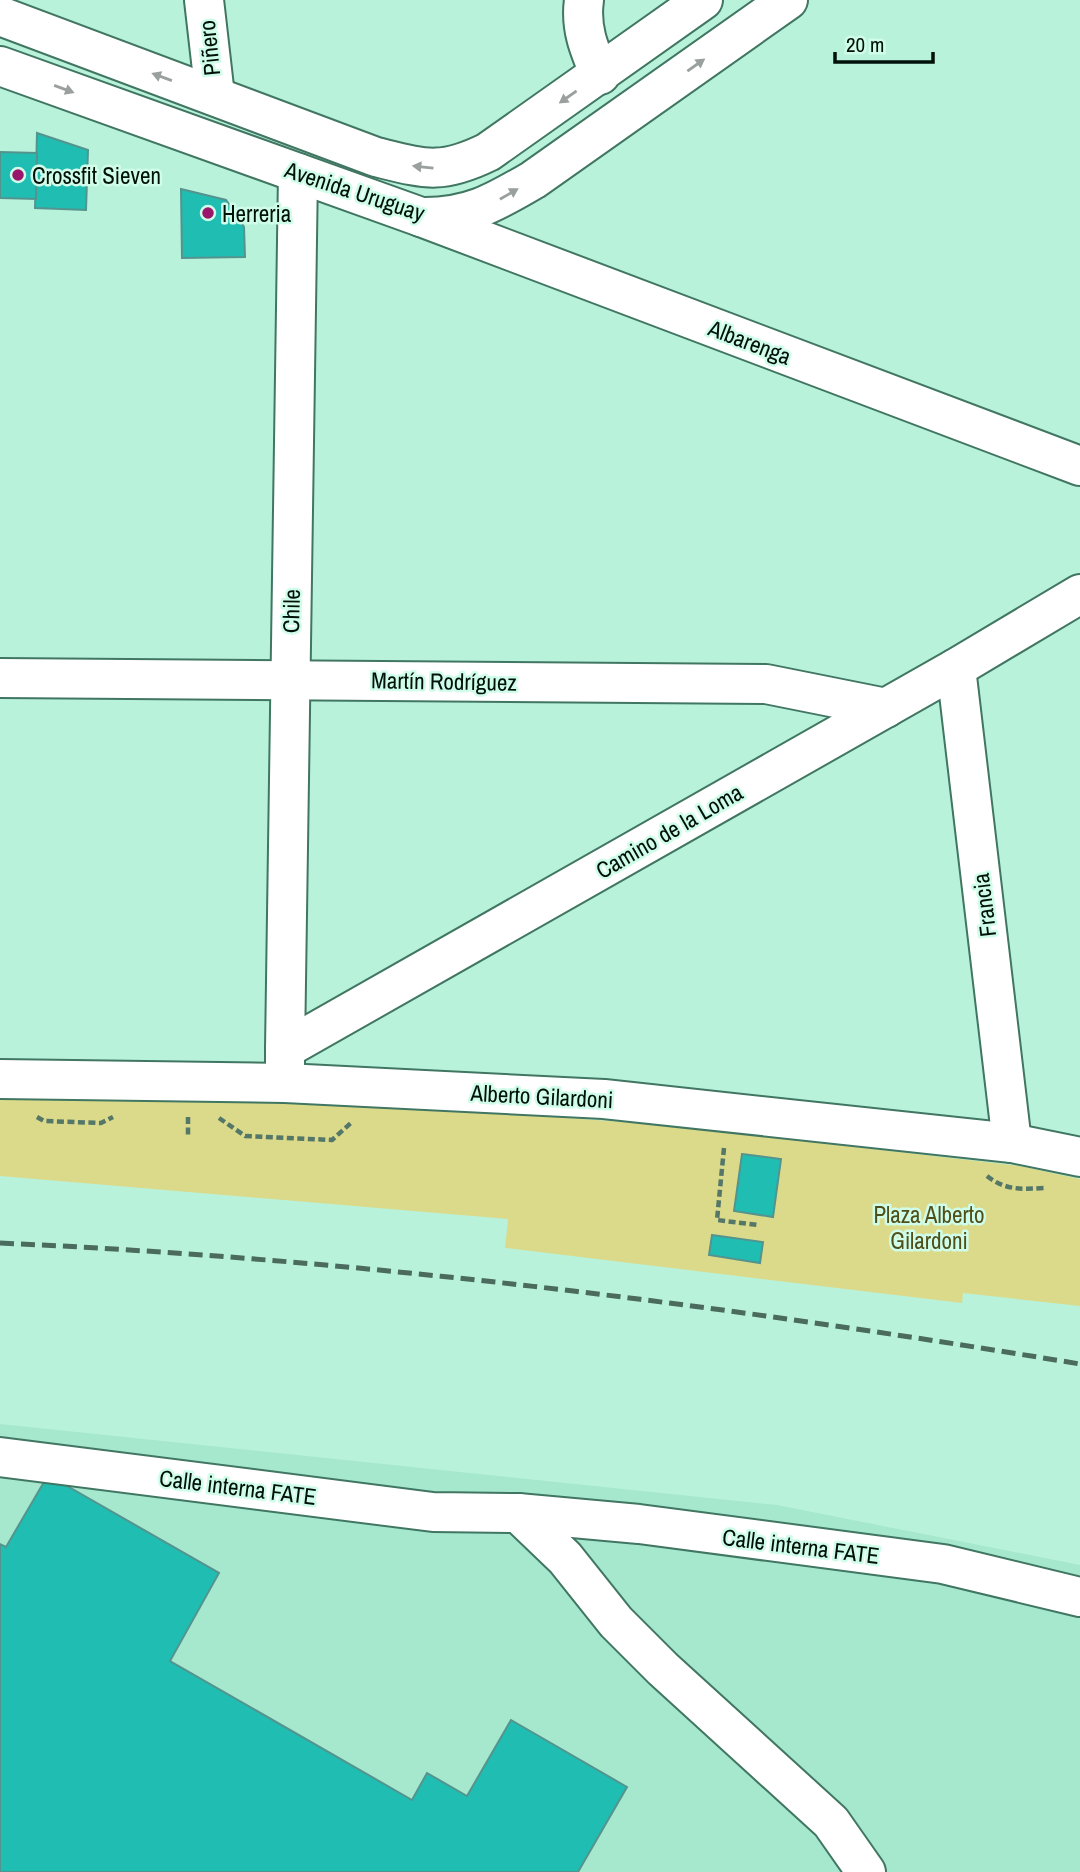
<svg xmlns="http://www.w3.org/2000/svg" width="1080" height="1872" viewBox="0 0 1080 1872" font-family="'Archivo Narrow',sans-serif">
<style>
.built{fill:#a5e8cd}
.green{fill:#dbda8a}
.building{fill:#20bdb3;stroke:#54948e;stroke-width:2}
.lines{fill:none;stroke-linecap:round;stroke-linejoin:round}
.minor-casing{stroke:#407662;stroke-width:42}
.major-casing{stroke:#407662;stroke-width:42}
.path{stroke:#547768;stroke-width:4.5;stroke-dasharray:7 3.5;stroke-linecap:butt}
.minor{stroke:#fff;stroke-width:38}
.major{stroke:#fff;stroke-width:38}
.rail{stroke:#4a6b5d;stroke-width:5;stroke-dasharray:14 7;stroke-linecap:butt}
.oneway{fill:#99a09d}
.poi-dot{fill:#99166a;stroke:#cffde9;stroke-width:2.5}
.labels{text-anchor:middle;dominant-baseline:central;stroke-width:5;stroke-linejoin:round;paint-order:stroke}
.street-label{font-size:23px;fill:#00110a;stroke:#cffde9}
.poi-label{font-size:23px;fill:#00110a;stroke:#cffde9;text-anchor:start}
.park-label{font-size:23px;fill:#504f1a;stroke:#cffde9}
</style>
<rect width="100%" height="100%" fill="#b9f2da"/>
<polygon class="built" points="0,1424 777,1505 1080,1565 1080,1872 0,1872"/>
<polygon class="green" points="0,1091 283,1097 663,1125 1020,1166 1080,1179 1080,1306 963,1293 962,1303 505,1248 508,1219 0,1176"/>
<g class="building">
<polygon points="37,133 88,150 86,210 35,208"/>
<polygon points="0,152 37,153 36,199 0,198"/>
<polygon points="181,189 226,200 244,227 245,257 182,258"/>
<polygon points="742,1154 781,1159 773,1217 734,1211"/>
<polygon points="712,1235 763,1242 760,1263 709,1255"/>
<polygon points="48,1475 219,1573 170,1661 412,1800 427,1773 467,1796 511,1720 627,1787 578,1872 0,1872 0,1544 6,1547"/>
</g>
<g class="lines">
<g class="minor-casing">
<g id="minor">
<polyline points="204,0 215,96"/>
<path d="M584 0C580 28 589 49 600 75"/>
<polyline points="421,217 1080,466"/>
<polyline points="956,668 1012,1143"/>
<polyline points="0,678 766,684 886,708"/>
<polyline points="285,1049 298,173"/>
<polyline points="0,1079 285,1083 604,1099 1012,1143 1080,1157"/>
<polyline points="285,1083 285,1049 956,668 1080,594"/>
<polyline points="0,1457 433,1512 518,1513 639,1524 943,1564 1080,1597"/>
<polyline points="518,1513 565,1558 616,1622 663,1669 831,1822 866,1872"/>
</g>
</g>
<g class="major-casing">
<g id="major">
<path d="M0 16 376 157C425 169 441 175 488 152L703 0"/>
<path d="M0 66 421 217C468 218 494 203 533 180L788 0"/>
</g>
</g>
<g class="path">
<polyline points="37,1117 44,1121 101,1123 113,1117"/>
<polyline points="188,1117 188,1137"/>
<polyline points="219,1118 245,1136 332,1140 352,1122"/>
<polyline points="724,1148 717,1220 758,1225"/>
<path d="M987 1176C1006 1191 1022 1189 1045 1188"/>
</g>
<use href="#minor" class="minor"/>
<use href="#major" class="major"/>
<path class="rail" d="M0 1243C362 1259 723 1305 1080 1364"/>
</g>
<defs><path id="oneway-solid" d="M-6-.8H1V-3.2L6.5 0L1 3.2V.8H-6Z" transform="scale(1.75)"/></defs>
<g class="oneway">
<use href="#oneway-solid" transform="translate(696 65) rotate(-35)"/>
<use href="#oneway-solid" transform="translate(162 77) rotate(-160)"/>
<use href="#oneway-solid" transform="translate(64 89) rotate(20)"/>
<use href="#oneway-solid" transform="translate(568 97) rotate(145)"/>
<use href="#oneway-solid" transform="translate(423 167) rotate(-174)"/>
<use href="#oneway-solid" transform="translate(509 194) rotate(-30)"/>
</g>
<g class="poi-dot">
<circle cx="18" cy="175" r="7"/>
<circle cx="208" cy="213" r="7"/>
</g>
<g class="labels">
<g class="street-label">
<text transform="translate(209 48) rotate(-96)">Piñero</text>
<text transform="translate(355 191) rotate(18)">Avenida Uruguay</text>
<text transform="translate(750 342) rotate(21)">Albarenga</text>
<text transform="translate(291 611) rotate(-89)">Chile</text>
<text transform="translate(444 681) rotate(1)">Martín Rodríguez</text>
<text transform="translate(669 831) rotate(-30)">Camino de la Loma</text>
<text transform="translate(984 905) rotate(-97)">Francia</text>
<text transform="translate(542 1096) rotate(3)">Alberto Gilardoni</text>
<text transform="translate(238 1487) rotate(7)">Calle interna FATE</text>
<text transform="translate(801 1546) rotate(7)">Calle interna FATE</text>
</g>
<g class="poi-label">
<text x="32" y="175">Crossfit Sieven</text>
<text x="222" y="213">Herreria</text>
</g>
<g class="park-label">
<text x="929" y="1214">Plaza Alberto<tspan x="929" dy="26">Gilardoni</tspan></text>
</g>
</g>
<path d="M835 52v10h98v-10" fill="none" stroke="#00110a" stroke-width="3.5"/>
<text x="846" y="52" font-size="21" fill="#00110a" stroke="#cffde9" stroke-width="5" paint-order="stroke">20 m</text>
</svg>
